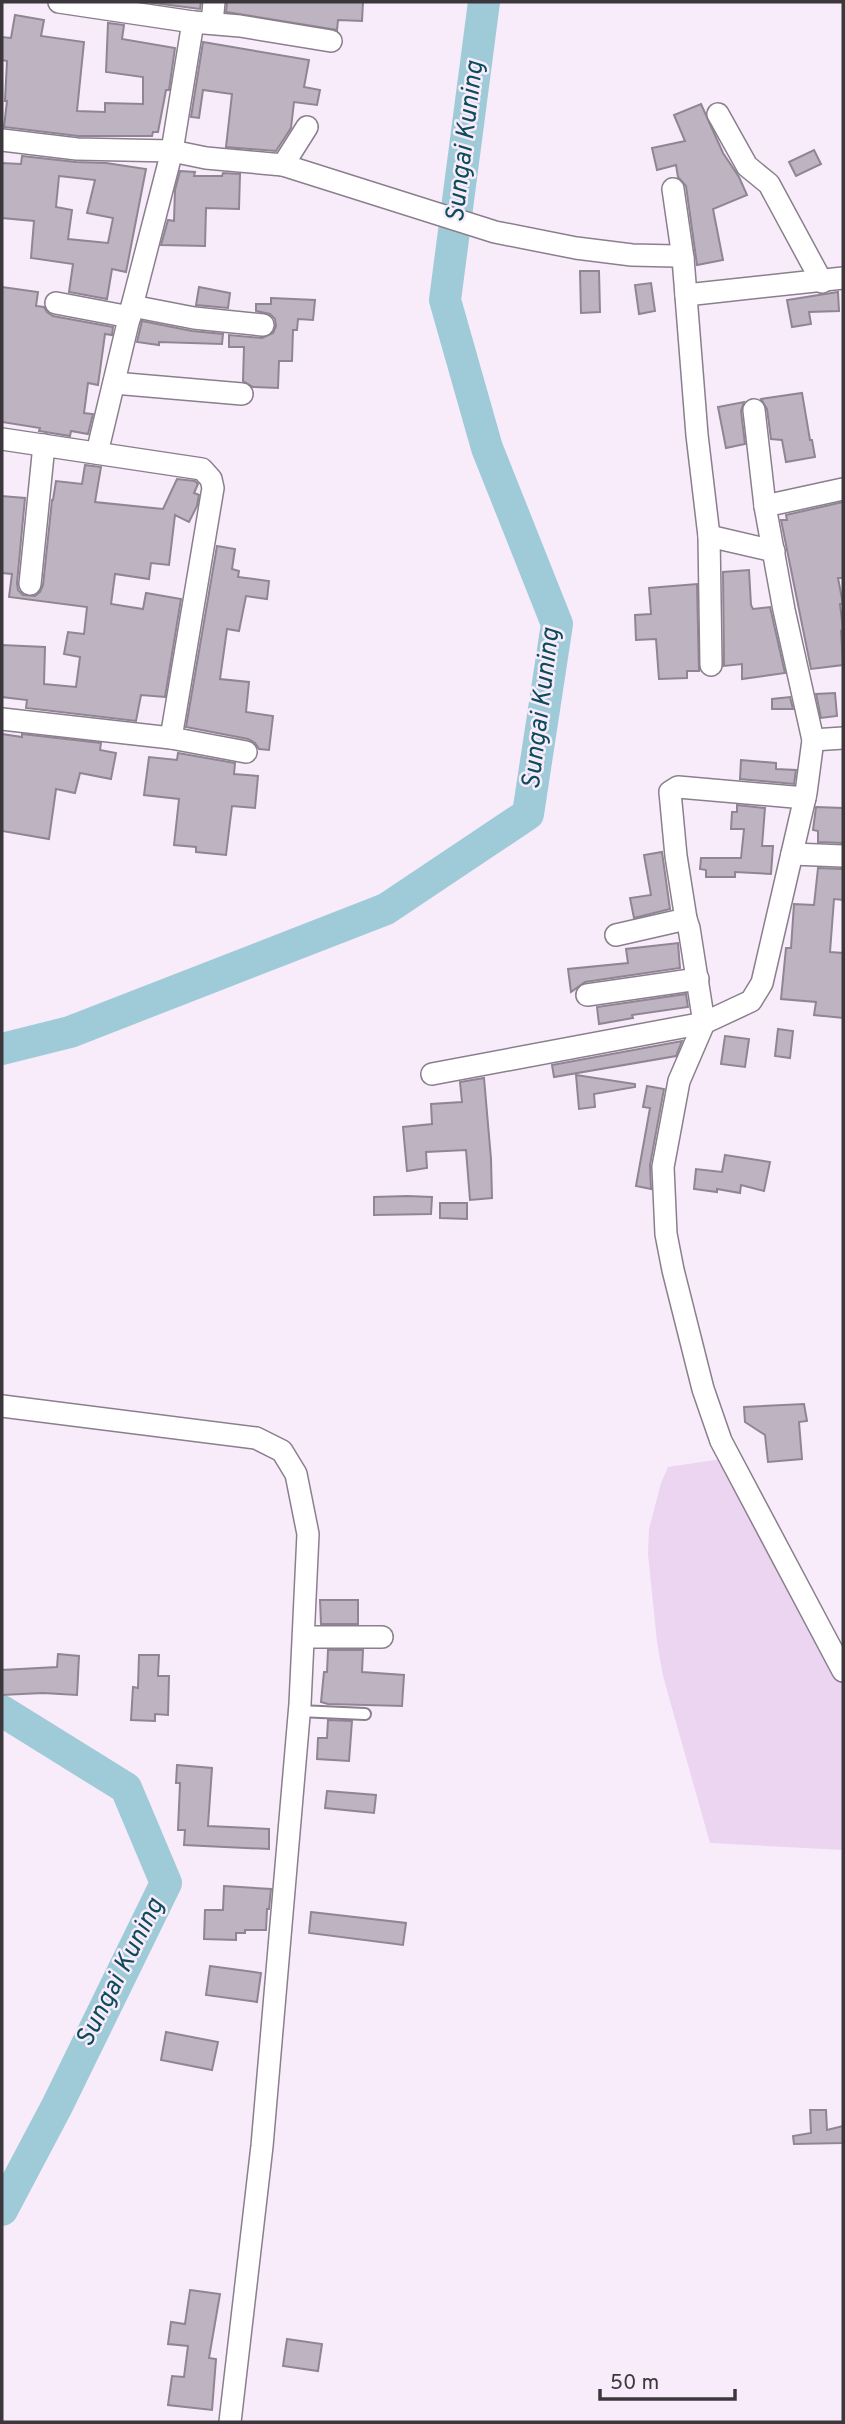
<svg xmlns="http://www.w3.org/2000/svg" width="845" height="2424" viewBox="0 0 845 2424" font-family="Overpass,sans-serif">
<style>
.green{fill:#ebd5f0}
.lines{fill:none;stroke-linecap:round;stroke-linejoin:round}
.river{stroke:#9fcbd8;stroke-width:32}
.building{fill:#beb3c1;stroke:#908593;stroke-width:2;fill-rule:evenodd}
.lane-casing{stroke:#8a7f8d;stroke-width:14}
.street-casing{stroke:#8a7f8d;stroke-width:24}
.lane{stroke:#fff;stroke-width:10}
.street{stroke:#fff;stroke-width:21}
.labels{text-anchor:middle;dominant-baseline:central;stroke-width:5;stroke-linejoin:round;paint-order:stroke}
.water-label{font-size:26px;font-style:italic;fill:#0d4c5b;stroke:#f8ecfb}
</style>
<rect width="100%" height="100%" fill="#f8ecfb"/>
<polygon class="green" points="721,1459 843,1686 843,1850 710,1843 663,1676 657,1642 648,1554 649,1529 661,1483 668,1467"/>
<g class="lines">
<g class="river">
<polyline points="2,1049 70,1032 386,909 528,814 557,624 487,448 445,300 484,2"/>
<polyline points="2,1711 126,1788 166,1883 57,2106 2,2210"/>
</g>
</g>
<g class="building">
<polygon points="146,2 201,2 200,9"/>
<polygon points="227,2 363,2 362,21 338,20 337,30 226,12"/>
<polygon points="15,15 44,20 41,36 84,42 77,111 105,112 105,103 143,104 143,77 106,72 108,23 124,25 122,39 175,48 169,90 166,90 158,132 153,132 152,136 78,136 4,127 7,101 5,101 7,61 2,60 2,37 11,38"/>
<polygon points="203,42 309,60 304,87 320,90 317,105 294,102 291,128 276,151 226,147 232,94 203,90 199,118 191,117"/>
<polygon points="701,104 723,153 739,177 747,195 713,209 723,260 697,265 686,186 678,177 676,165 657,170 652,148 685,141 674,115"/>
<polygon points="814,150 821,164 796,176 789,162"/>
<path d="M22 156 76 162 106 163 146 169 126 272 112 269 107 299 69 292 73 264 31 258 34 221 2 218V163L21 164ZM59 176 95 180 87 213 113 218 108 243 68 239 72 210 56 207Z"/>
<polygon points="180,171 195,172 194,176 222,176 223,173 240,174 239,209 206,208 205,246 161,245 168,220 174,221 175,190"/>
<polygon points="580,271 599,271 600,312 581,313"/>
<polygon points="651,283 655,311 639,314 635,285"/>
<polygon points="2,287 38,292 36,306 44,307 47,312 53,316 113,327 112,335 105,334 98,385 88,383 84,413 93,414 88,434 71,431 70,436 39,431 40,428 2,422"/>
<polygon points="199,287 230,293 228,308 196,305"/>
<polygon points="838,292 839,311 809,312 811,324 792,327 787,300"/>
<polygon points="271,298 315,300 313,320 298,319 297,330 293,330 292,361 279,361 278,388 253,387 243,381 244,347 229,347 229,335 262,338 273,333 276,326 275,319 270,314 256,311 256,304 271,304"/>
<polygon points="142,321 192,331 223,334 222,344 159,342 159,345 137,342"/>
<polygon points="802,393 810,440 812,440 815,457 786,462 782,440 771,439 767,409 761,399"/>
<polygon points="744,402 741,411 745,444 726,448 718,407"/>
<polygon points="85,465 101,467 95,502 163,509 177,479 195,481 198,484 194,493 199,495 197,506 189,522 175,515 169,565 151,563 149,579 115,574 111,604 143,609 146,593 181,599 165,697 141,695 136,721 26,708 27,700 2,697 2,645 45,647 44,684 76,687 80,657 64,654 68,632 84,634 87,607 9,597 12,574 2,573 2,496 25,498 17,583 18,590 23,595 35,596 40,592 43,585 52,500 53,500 56,481 82,484"/>
<polygon points="843,502 843,578 838,578 843,604 840,604 843,629 841,631 843,665 811,669 781,520 787,520 786,515"/>
<polygon points="217,546 235,549 232,569 239,571 238,577 269,581 267,599 246,596 239,631 227,629 220,679 249,682 246,712 273,716 269,750 259,749 255,743 248,739 186,727"/>
<polygon points="749,570 751,605 753,609 770,607 785,673 742,679 742,664 724,666 723,572"/>
<polygon points="697,584 699,671 687,671 687,678 659,679 656,639 636,640 635,615 651,614 649,588"/>
<polygon points="835,693 837,716 821,718 816,694"/>
<polygon points="790,697 793,709 772,709 772,699"/>
<polygon points="2,734 22,737 22,734 101,743 100,750 116,753 111,779 80,773 75,793 56,789 49,839 2,831"/>
<polygon points="178,753 235,763 234,774 258,776 255,808 232,806 226,855 196,852 196,847 174,845 179,799 144,795 149,757 177,760"/>
<polygon points="741,760 776,763 776,769 796,770 794,784 740,779"/>
<polygon points="737,805 765,808 762,846 773,846 771,874 735,872 735,877 706,877 706,870 700,869 701,858 741,858 744,829 731,829 732,812 737,812"/>
<polygon points="816,807 843,808 843,843 818,842 818,831 813,830"/>
<polygon points="662,852 670,909 634,918 630,898 651,895 644,855"/>
<polygon points="818,868 843,869 843,900 834,899 830,952 843,953 843,1018 814,1015 816,1002 781,999 786,948 791,948 794,904 814,905"/>
<polygon points="678,943 680,968 585,982 571,992 568,969 628,963 626,949"/>
<polygon points="686,994 688,1007 632,1015 633,1018 599,1024 597,1007"/>
<polygon points="778,1029 793,1031 790,1058 775,1056"/>
<polygon points="725,1036 749,1039 745,1067 721,1064"/>
<polygon points="682,1041 676,1056 554,1077 552,1065"/>
<polygon points="576,1075 635,1084 635,1087 594,1094 595,1107 579,1109"/>
<polygon points="484,1078 491,1159 492,1198 470,1200 466,1150 426,1152 427,1168 407,1171 403,1127 432,1124 431,1104 462,1102 460,1082"/>
<polygon points="647,1086 664,1089 650,1165 651,1189 636,1186 650,1108 643,1107"/>
<polygon points="725,1155 770,1162 764,1191 741,1185 740,1193 717,1189 717,1192 694,1189 696,1169 722,1172"/>
<polygon points="407,1196 432,1197 431,1214 374,1215 374,1197"/>
<polygon points="440,1203 467,1203 467,1219 440,1218"/>
<polygon points="804,1404 807,1421 799,1422 802,1459 768,1462 765,1435 745,1422 744,1407"/>
<polygon points="320,1600 358,1600 358,1624 321,1624"/>
<polygon points="328,1650 363,1650 362,1672 404,1675 402,1706 328,1704 321,1702 324,1672 327,1672"/>
<polygon points="58,1654 79,1656 77,1695 43,1693 2,1695 2,1670 57,1667"/>
<polygon points="139,1655 159,1655 158,1676 169,1676 168,1715 155,1714 155,1721 131,1720 133,1687 138,1688"/>
<polygon points="328,1720 352,1721 349,1761 317,1759 318,1738 327,1738"/>
<polygon points="177,1765 212,1768 208,1826 269,1829 269,1849 184,1845 185,1830 178,1830 180,1783 176,1783"/>
<polygon points="327,1791 376,1795 374,1813 325,1808"/>
<polygon points="224,1886 271,1889 269,1909 267,1909 266,1930 245,1930 245,1933 236,1933 236,1940 204,1939 205,1910 223,1910"/>
<polygon points="311,1912 406,1923 403,1945 309,1933"/>
<polygon points="210,1966 261,1973 257,2002 206,1995"/>
<polygon points="166,2032 218,2042 212,2070 161,2060"/>
<polygon points="810,2110 826,2110 827,2130 843,2126 843,2143 794,2144 793,2136 811,2133"/>
<polygon points="190,2290 220,2294 209,2358 216,2359 212,2410 168,2405 172,2376 184,2377 188,2346 168,2344 171,2322 185,2324"/>
<polygon points="287,2339 322,2344 318,2371 283,2366"/>
</g>
<g class="lines">
<g class="lane-casing">
<polyline id="lane" points="299,1711 365,1714"/>
</g>
<g class="street-casing">
<g id="street">
<polyline points="59,2 193,22"/>
<polyline points="212,23 214,2"/>
<polyline points="718,114 747,166 769,184 822,282"/>
<polyline points="2,140 77,149 172,151 206,158 283,165 495,232 576,248 632,255 675,256 683,258"/>
<polyline points="283,165 307,127"/>
<polyline points="673,189 683,258 697,435 709,536 711,665"/>
<polyline points="686,295 843,278"/>
<polyline points="56,303 130,317"/>
<polyline points="132,306 194,318 263,325"/>
<polyline points="114,383 242,394"/>
<polyline points="2,439 202,469 211,479 213,488 171,738"/>
<polyline points="97,453 132,306 172,151 193,22 240,26 331,41"/>
<polyline points="765,506 843,489"/>
<polyline points="709,536 774,551"/>
<polyline points="30,584 44,445"/>
<polyline points="2,719 171,738 246,752"/>
<polyline points="813,740 843,738"/>
<polyline points="792,854 843,856"/>
<polyline points="686,919 676,856 670,792 678,787 805,798"/>
<polyline points="616,935 686,919 689,928 704,1023 679,1081 663,1167 666,1234 673,1270 703,1389 721,1441 843,1671"/>
<polyline points="587,995 698,979"/>
<polyline points="432,1074 704,1023 751,1001 762,983 806,793 813,740 784,610 765,506 754,410"/>
<polyline points="2,1406 256,1438 282,1451 296,1474 308,1534 300,1704 262,2146 230,2422"/>
<polyline points="305,1637 382,1637"/>
</g>
</g>
<use href="#lane" class="lane"/>
<use href="#street" class="street"/>
</g>
<g class="labels">
<g class="water-label">
<text transform="translate(466 142) rotate(-83)">Sungai Kuning</text>
<text transform="translate(542 709) rotate(-83)">Sungai Kuning</text>
<text transform="translate(121 1973) rotate(-63)">Sungai Kuning</text>
</g>
</g>
<rect width="845" height="2424" fill="none" stroke="#3c373d" stroke-width="7"/>
<path d="M600 2389v10h135v-10" fill="none" stroke="#3c373d" stroke-width="3.5"/>
<text x="610" y="2389" font-size="21" fill="#3c373d" stroke="#f8ecfb" stroke-width="5" paint-order="stroke">50 m</text>
</svg>
